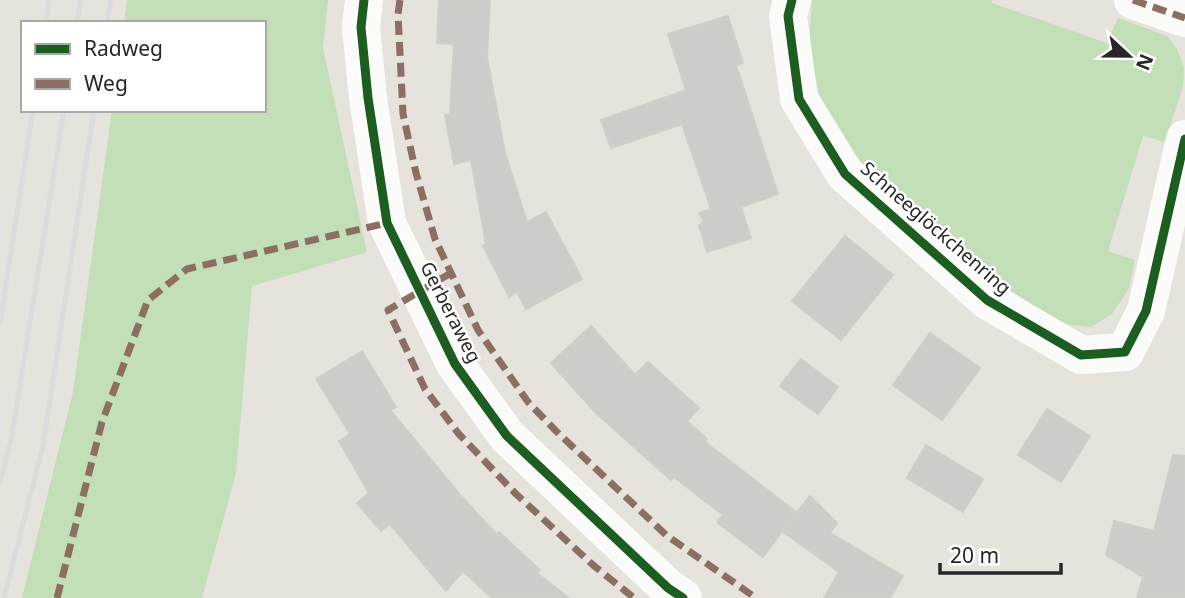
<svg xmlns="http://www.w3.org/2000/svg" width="1185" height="598" viewBox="0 0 1185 598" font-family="'Noto Sans',sans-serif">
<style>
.green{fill:#c2dfb7}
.building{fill:#ceccc8;stroke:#d0cec8;stroke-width:2}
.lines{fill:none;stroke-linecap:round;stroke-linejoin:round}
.minor{stroke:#fbfbfa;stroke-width:38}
.rail{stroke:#dcdbdd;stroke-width:5}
.quiet{stroke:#8d6e63;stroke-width:7;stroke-dasharray:14 7;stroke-linecap:butt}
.cycleway-casing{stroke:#fff;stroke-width:13}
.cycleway{stroke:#1b5e20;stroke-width:9}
.labels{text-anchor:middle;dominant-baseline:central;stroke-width:5;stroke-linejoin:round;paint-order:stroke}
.street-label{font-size:19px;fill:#272727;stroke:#fff}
</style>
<rect width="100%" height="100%" fill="#e6e3dc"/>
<g class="green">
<polygon points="127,0 328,0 323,48 367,252 252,286 236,473 202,598 22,598 73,392 112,110 264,110 264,23 124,23"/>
<polygon points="812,0 992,0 992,3 1107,43 1118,18 1167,36 1177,49 1184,68 1183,86 1165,142 1143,136 1108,251 1135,260 1129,289 1112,314 1091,327 1061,324 974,266 873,179 822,109 809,42"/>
</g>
<g class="building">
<polygon points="439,0 490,0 487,57 505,153 527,222 546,212 582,279 526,309 517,292 509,297 483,246 486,244 471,160 454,164 445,115 450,114 454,44 437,43"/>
<polygon points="728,16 743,63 736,65 778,194 741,207 751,238 707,252 699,226 704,221 699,213 711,209 682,124 611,148 601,120 686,90 668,34"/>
<polygon points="845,236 893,275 841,340 792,301"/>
<polygon points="591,326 635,375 648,362 699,408 687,421 707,439 705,442 796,512 763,557 717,522 723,515 674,477 671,480 595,412 551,363"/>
<polygon points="930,333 980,368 942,420 893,385"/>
<polygon points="362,351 396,407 390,410 461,496 497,535 499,532 540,570 537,573 569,598 492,598 463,571 446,591 390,524 381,531 357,503 369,493 339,441 350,434 316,379"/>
<polygon points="801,359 838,387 818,414 780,386"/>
<polygon points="1047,409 1090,436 1061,482 1018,455"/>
<polygon points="926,445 983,479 963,512 907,478"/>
<polygon points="1173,455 1185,456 1185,598 1137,598 1143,577 1106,555 1114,521 1154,531"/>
<polygon points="810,496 837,523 830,533 903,576 890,598 824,598 839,572 782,531"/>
</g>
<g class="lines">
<g class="minor">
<polyline points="364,0 361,27 368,98 387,223 455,364 507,436 668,588 683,598"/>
<polyline points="792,0 788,16 799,99 845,174 987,300 1081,355 1125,352 1146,311 1185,139"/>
<polyline points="1133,0 1185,18"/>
</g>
<g class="rail">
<polyline points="46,23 49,0"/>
<polyline points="77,23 81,0"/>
<polyline points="107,23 111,0"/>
<polyline points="0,323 33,110"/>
<polyline points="0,483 12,435 64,110"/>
<polyline points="4,598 43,446 94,110"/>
</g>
<g class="quiet">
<polyline points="400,0 398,14 403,114 416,173 435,239 478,330 528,402 556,431 666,535 756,598"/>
<polyline points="1133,0 1185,18"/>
<polyline points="451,273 388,310 425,389 458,433 516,494 593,565 634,598"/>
<polyline points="57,598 102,422 148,300 187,269 387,223"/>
</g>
<g class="cycleway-casing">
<g id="cycleway">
<polyline points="364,0 361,27 368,98 387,223 455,364 507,436 668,588 683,598"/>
<polyline points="792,0 788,16 799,99 845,174 987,300 1081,355 1125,352 1146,311 1185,139"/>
</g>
</g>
<use href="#cycleway" class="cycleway"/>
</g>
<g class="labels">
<g class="street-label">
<text transform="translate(936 228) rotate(41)">Schneeglöckchenring</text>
<text transform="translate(451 312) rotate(63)">Gerberaweg</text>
</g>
</g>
<rect x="21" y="21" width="245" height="91" fill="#ffffff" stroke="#a9a9a9" stroke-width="2"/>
<rect x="35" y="44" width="35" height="10" fill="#1b5e20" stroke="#a9a9a9" stroke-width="2"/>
<text x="84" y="56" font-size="21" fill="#272727">Radweg</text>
<rect x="35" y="79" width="35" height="10" fill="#8d6e63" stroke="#a9a9a9" stroke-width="2"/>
<text x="84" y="91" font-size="21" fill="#272727">Weg</text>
<g transform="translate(1129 56) rotate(112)" stroke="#ffffff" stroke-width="5" paint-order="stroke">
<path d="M0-5L12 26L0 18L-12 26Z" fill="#272727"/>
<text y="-10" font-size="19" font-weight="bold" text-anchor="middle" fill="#272727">N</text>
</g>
<path d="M940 563v10h121v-10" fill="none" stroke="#272727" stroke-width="3.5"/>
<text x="950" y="563" font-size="21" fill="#272727" stroke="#ffffff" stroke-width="5" paint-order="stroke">20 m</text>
</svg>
